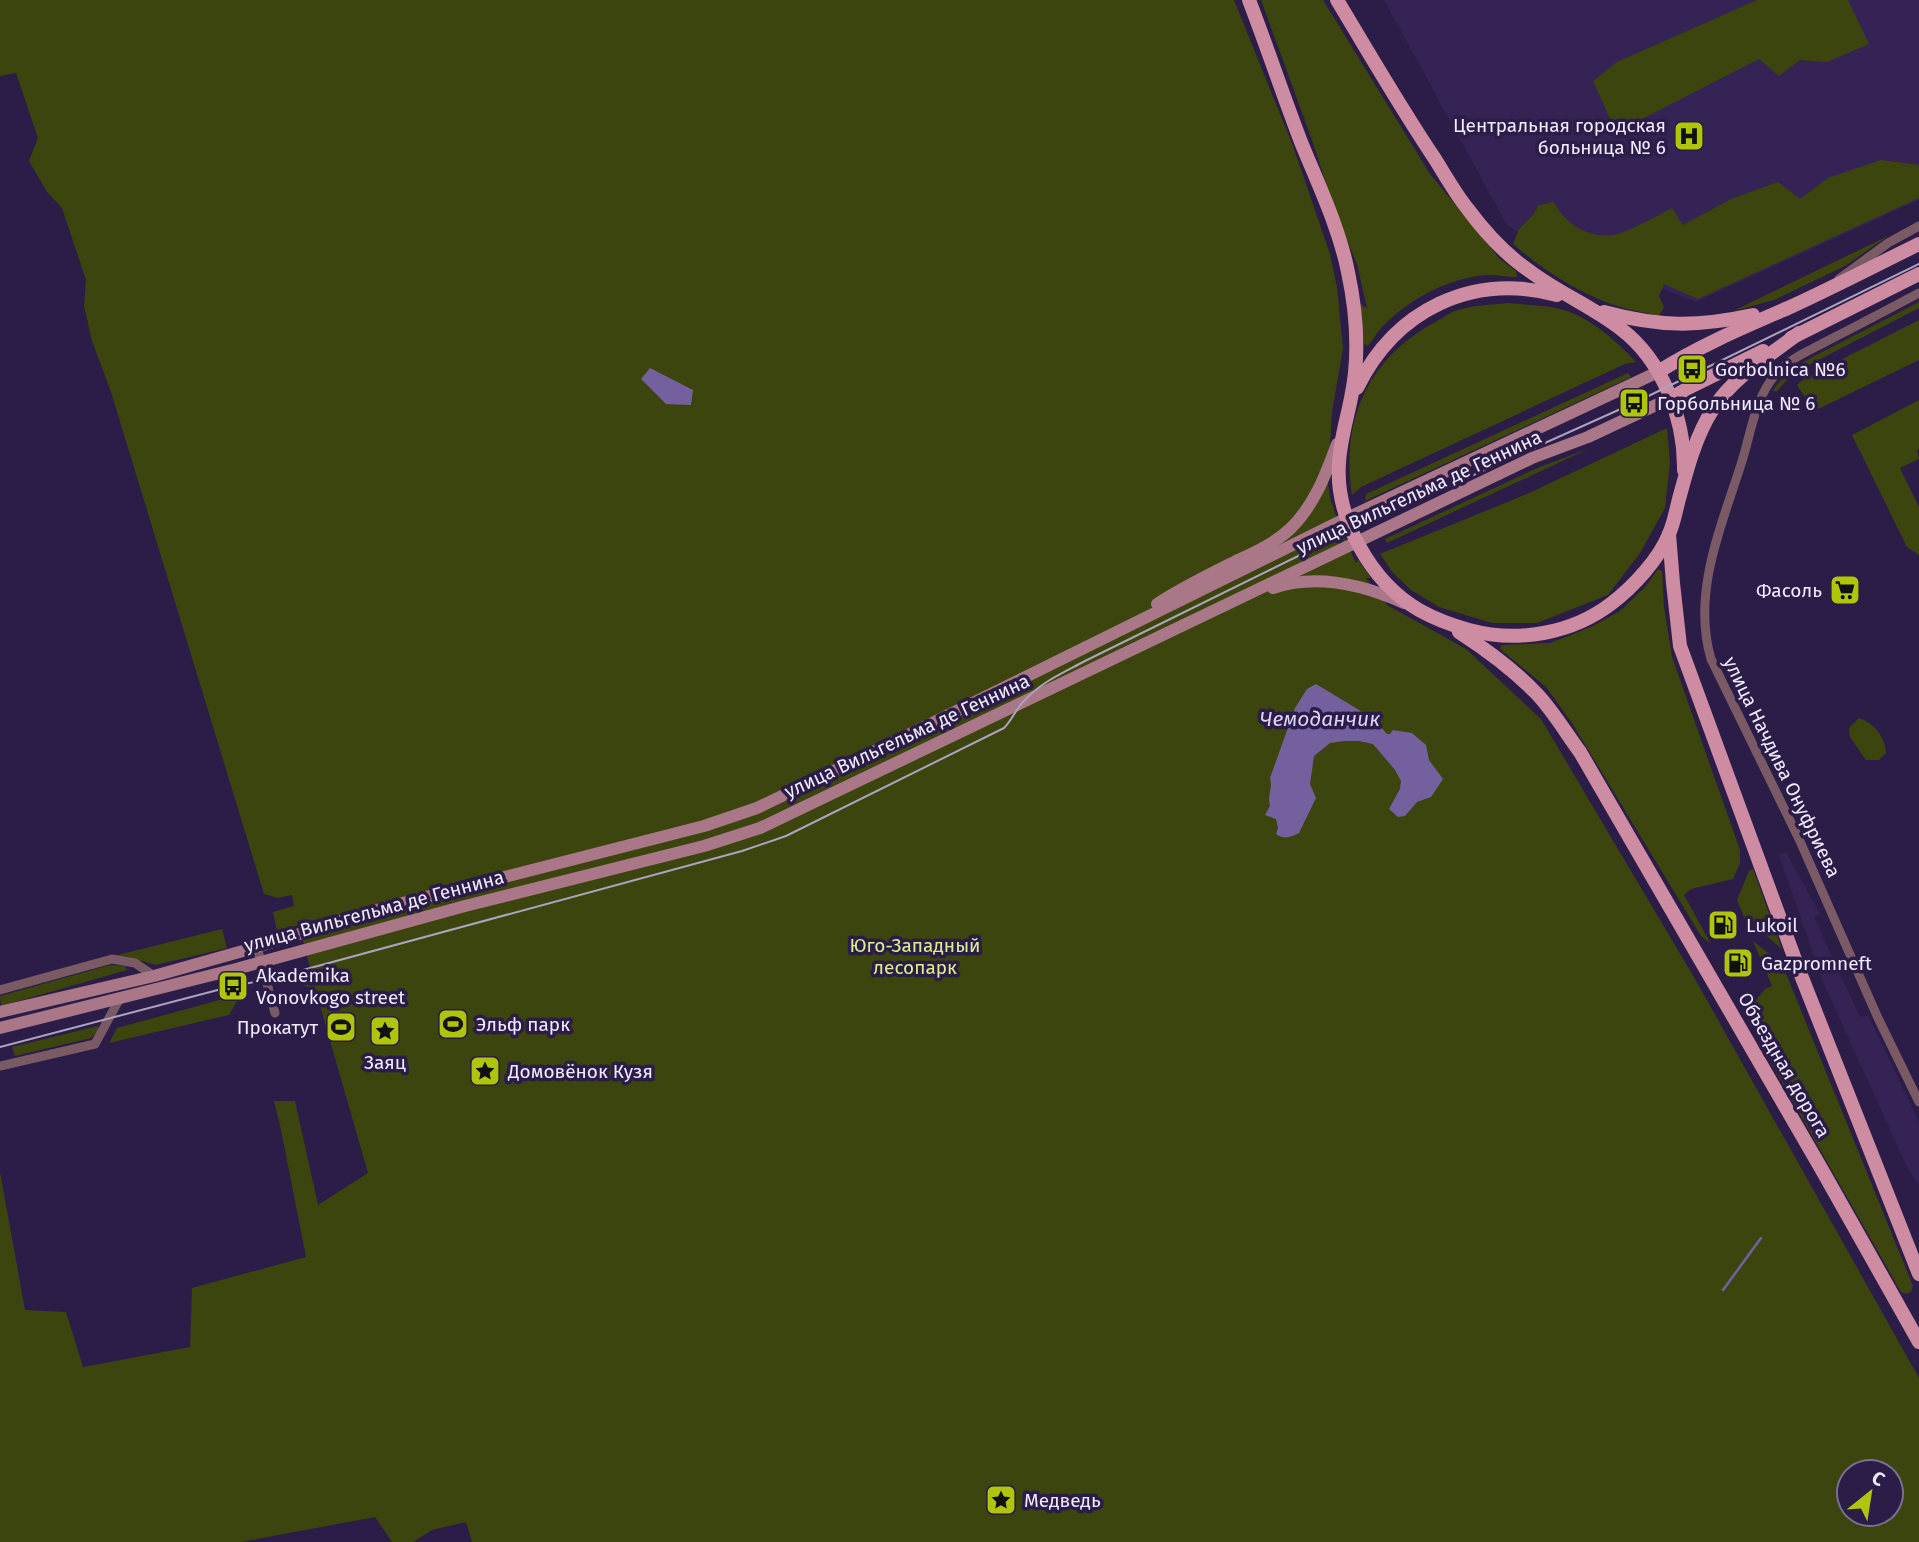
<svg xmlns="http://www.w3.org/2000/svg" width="1919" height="1542" viewBox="0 0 1919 1542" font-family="'Fira Sans',sans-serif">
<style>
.built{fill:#362355}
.green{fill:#3d450e;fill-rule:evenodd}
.water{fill:#74609f}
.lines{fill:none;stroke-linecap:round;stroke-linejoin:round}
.stream{stroke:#74609f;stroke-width:2.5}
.minor{stroke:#7a5a64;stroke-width:9}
.secondary{stroke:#a97787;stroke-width:12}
.primary{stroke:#cd8ca2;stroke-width:14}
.tram{stroke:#aca3be;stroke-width:2}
.labels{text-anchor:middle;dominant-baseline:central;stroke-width:7;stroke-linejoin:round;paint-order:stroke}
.poi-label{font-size:19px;fill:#f0ebfd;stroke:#2c1c48;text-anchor:start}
.street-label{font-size:19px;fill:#f0ebfd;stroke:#2c1c48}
.park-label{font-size:19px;fill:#dcf08b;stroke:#2c1c48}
.water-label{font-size:21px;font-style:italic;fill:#ddd3f8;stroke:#2c1c48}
</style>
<rect width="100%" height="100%" fill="#2c1c48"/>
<g class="built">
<polygon points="1384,0 1919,0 1919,200 1696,302 1515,230 1507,225"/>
<polygon points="1786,852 1820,914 1814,917 1860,1017 1868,1015 1919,1122 1919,1185 1908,1169 1823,982 1779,855"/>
</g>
<g class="green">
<path d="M0 0H1234L1293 146 1330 254 1337 287 1343 348 1332 412 1328 483 1330 497 1340 528 1356 563 1358 560 1371 578H1366L1387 605 1466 649 1541 719 1695 979 1919 1378V1542H472L466 1522 432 1530 413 1542H392L375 1517 241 1542H0V1172L25 1310 66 1312 83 1367 190 1347 192 1288 306 1257 280 1125 274 1101H295L318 1205 368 1173 315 988 311 989 289 977 311 971 299 925 277 931 273 912 294 906 292 895 278 898 264 894 111 392 92 341 84 306 86 280 62 208 47 192 29 161 38 138 16 73 0 76ZM1849 1472H1891V1514H1849Z"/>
<path d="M1261 0H1323L1430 174 1500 259 1516 271 1517 277C1507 277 1498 275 1489 275 1451 277 1411 298 1385 324 1378 330 1374 339 1368 346L1364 344 1360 304 1367 308 1357 264 1336 214 1312 140Z"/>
<polygon points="1757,0 1848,0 1869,44 1827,62 1800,60 1779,76 1759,59 1640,120 1611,121 1593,81 1617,62"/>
<path d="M1881 160 1919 165V198L1698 299 1664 284 1659 296 1664 307 1659 316C1644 312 1626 310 1611 304 1575 291 1542 269 1513 244L1519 229 1533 215 1539 205 1554 202C1565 224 1591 241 1617 234 1632 230 1657 216 1672 208L1683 225 1731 199 1778 182 1800 199 1828 178Z"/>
<polygon points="1888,236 1845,266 1774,300 1733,311"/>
<polygon points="1919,302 1919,308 1805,367 1787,380 1776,392 1773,390 1783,377 1803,362"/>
<path d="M1508 303C1526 305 1547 305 1564 310 1592 319 1616 341 1636 362L1625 364 1361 487 1352 495C1340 419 1369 357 1437 321 1443 318 1449 313 1455 311 1471 305 1492 305 1508 303Z"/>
<polygon points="1919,320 1919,360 1814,411 1797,385 1805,378"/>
<polygon points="1628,373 1631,377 1365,501 1366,494"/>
<polygon points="1919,400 1919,449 1917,450 1919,459 1900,468 1919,507 1919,555 1907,547 1852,435"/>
<polygon points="1667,428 1670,463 1665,508 1640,553 1608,595 1537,623 1492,623 1439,607 1426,599 1411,590 1393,573 1380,554 1527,494"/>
<polygon points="1590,448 1387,543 1385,539 1535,469"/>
<polygon points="1658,569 1662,571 1664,607 1672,657 1740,850 1740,863 1733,879 1691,889 1684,895 1711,944 1701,936 1572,723 1546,687 1500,649 1501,645 1550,643 1591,627 1620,611 1645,587"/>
<path d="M1859 718C1874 723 1885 737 1886 753L1879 760H1866L1850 737 1849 728Z"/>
<polygon points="1753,869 1782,949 1744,917 1737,900 1749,871"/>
<polygon points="222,929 227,948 156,965 128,957 114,956"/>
<polygon points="1753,941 1781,963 1787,976 1913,1286 1911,1292 1906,1294 1901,1292 1759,1042 1753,1004 1765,989 1772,986"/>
<polygon points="110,965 125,966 127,970 1,1006 0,996"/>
<polygon points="234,996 237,1001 229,1015 109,1043 117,1028"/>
<polygon points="98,1026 98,1031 91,1038 15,1056 12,1047"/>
</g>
<g class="water">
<polygon points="650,368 693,390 691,405 666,404 641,379"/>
<path d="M1316 684 1364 713 1376 715 1378 717 1379 725 1387 734H1390L1393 730 1412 733 1426 745 1429 760 1443 779 1431 797 1417 802 1405 816 1398 817 1389 809 1400 789 1401 781 1395 770 1373 744 1359 741H1344L1330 743 1314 756 1310 784 1316 798 1299 833C1291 837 1284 840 1276 834L1278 828 1276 819 1265 815 1270 806C1267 795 1273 789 1270 778L1295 708 1307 689Z"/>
</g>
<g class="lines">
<polyline class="stream" points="1723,1290 1761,1238"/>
<g class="minor">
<polyline points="1839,279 1888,243 1919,226"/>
<path d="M1919 293C1889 309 1859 325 1829 340 1811 350 1790 358 1776 374 1756 396 1751 431 1743 458 1723 523 1691 591 1711 659L1799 839 1878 1018 1919 1102"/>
<polyline points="257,947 275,1013"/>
<polyline points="0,990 112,959 135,963 154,976"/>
<polyline points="0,1066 95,1044 120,998"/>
</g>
<g class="secondary">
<path d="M1273 588C1317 573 1364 585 1404 603"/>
<path d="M1157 604C1181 588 1208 575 1234 562 1253 553 1274 544 1290 529 1314 506 1326 474 1337 444"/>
<polyline points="0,1012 154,976 257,947 387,907 704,826 757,808 900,739 1347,518 1658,372"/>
<polyline points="0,1028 236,969 465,906 704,846 760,828 1532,458 1588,437 1671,398"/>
</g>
<g class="primary">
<path d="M1249 0C1267 47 1283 95 1301 142 1318 184 1339 227 1348 272 1357 314 1360 356 1351 398 1347 419 1340 441 1339 463 1335 518 1371 582 1419 610 1435 619 1451 625 1469 630 1517 643 1572 634 1612 603 1633 587 1659 559 1669 534 1674 523 1676 510 1679 499 1687 469 1696 435 1713 409 1733 377 1769 356 1799 333"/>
<path d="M1337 0C1369 53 1400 107 1435 159 1445 175 1455 193 1467 208 1484 231 1507 256 1531 272 1559 293 1593 307 1621 329 1662 360 1685 419 1684 470"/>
<path d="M1604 312C1660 327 1697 327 1753 315"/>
<polyline points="1791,338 1919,274"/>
<path d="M1658 372C1699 346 1744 327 1788 308 1832 288 1876 265 1919 244"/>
<path d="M1357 388C1395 310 1472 272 1557 295"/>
<polyline points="1671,398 1692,386 1763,351"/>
<polyline points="1669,534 1673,583 1680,646 1797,965 1919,1274"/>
<path d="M1459 632C1487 650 1514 670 1537 694 1553 711 1566 733 1580 752L1822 1170 1919 1342"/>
</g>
<path class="tram" d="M0 1047 233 986 266 980 742 851 786 836 1004 728C1012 720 1016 709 1024 701 1041 682 1063 673 1085 661L1351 530 1634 403 1919 264"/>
</g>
<defs>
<g id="hospital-square" transform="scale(1.575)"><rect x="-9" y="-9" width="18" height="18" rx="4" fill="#aec509" stroke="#2c1c48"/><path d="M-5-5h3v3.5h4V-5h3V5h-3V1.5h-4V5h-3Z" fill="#111"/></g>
<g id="bus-square" transform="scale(1.575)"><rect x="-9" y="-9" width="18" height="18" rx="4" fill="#aec509" stroke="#2c1c48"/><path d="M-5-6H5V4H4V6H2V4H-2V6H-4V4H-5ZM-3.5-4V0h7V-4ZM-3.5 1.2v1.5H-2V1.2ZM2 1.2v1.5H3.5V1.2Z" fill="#111"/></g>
<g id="supermarket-square" transform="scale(1.575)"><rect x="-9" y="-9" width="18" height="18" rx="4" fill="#aec509" stroke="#2c1c48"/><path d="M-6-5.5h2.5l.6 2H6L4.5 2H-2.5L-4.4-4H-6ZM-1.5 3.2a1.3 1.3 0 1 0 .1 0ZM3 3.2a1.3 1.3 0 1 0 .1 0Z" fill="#111"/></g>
<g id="fuel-square" transform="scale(1.575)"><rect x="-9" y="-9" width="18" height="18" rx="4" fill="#aec509" stroke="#2c1c48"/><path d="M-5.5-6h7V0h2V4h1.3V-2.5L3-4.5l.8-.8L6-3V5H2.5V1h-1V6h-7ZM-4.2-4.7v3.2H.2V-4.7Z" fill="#111"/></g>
<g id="stadium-square" transform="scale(1.575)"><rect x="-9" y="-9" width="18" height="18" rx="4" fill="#aec509" stroke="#2c1c48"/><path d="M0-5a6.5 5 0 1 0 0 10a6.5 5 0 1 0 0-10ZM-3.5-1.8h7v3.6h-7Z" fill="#111"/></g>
<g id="sight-square" transform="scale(1.575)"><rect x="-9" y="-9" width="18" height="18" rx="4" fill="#aec509" stroke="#2c1c48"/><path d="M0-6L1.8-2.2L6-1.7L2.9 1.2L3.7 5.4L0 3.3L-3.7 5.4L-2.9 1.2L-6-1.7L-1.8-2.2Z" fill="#111"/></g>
</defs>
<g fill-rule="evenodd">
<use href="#hospital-square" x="1689" y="136"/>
<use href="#bus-square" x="1692" y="369"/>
<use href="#bus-square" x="1634" y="403"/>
<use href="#supermarket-square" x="1845" y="590"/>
<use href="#fuel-square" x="1723" y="925"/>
<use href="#fuel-square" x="1738" y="963"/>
<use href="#bus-square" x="233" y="986"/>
<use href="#stadium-square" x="453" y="1024"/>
<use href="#stadium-square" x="341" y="1027"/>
<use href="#sight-square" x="385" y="1031"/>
<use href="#sight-square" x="485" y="1071"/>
<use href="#sight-square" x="1001" y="1500"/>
</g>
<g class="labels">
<g class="poi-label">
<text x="1666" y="125" text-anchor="end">Центральная городская<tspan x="1666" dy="22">больница № 6</tspan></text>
<text x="1715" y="369">Gorbolnica №6</text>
<text x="1657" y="403">Горбольница № 6</text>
<text x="1822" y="590" text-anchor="end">Фасоль</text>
<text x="1746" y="925">Lukoil</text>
<text x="1761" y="963">Gazpromneft</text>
<text x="256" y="975">Akademika<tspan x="256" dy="22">Vonovkogo street</tspan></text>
<text x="476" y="1024">Эльф парк</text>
<text x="318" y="1027" text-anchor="end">Прокатут</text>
<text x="385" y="1062" text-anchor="middle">Заяц</text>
<text x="508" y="1071">Домовёнок Кузя</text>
<text x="1024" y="1500">Медведь</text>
</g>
<g class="street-label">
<text transform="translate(1419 492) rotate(-25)">улица Вильгельма де Геннина</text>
<text transform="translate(907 736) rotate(-25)">улица Вильгельма де Геннина</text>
<text transform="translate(1782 767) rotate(64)">улица Начдива Онуфриева</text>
<text transform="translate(374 911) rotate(-15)">улица Вильгельма де Геннина</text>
<text transform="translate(1784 1065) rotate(60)">Объездная дорога</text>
</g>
<g class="park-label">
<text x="915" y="945">Юго-Западный<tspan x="915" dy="22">лесопарк</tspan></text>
</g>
<g class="water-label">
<text x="1320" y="719">Чемоданчик</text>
</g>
</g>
<g transform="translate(1870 1493) rotate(30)"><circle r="33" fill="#2c1c48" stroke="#7a6f90" stroke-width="2"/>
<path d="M0-5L12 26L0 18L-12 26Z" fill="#aec509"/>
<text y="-10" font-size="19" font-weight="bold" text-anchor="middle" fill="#f0ebfd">С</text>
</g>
</svg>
